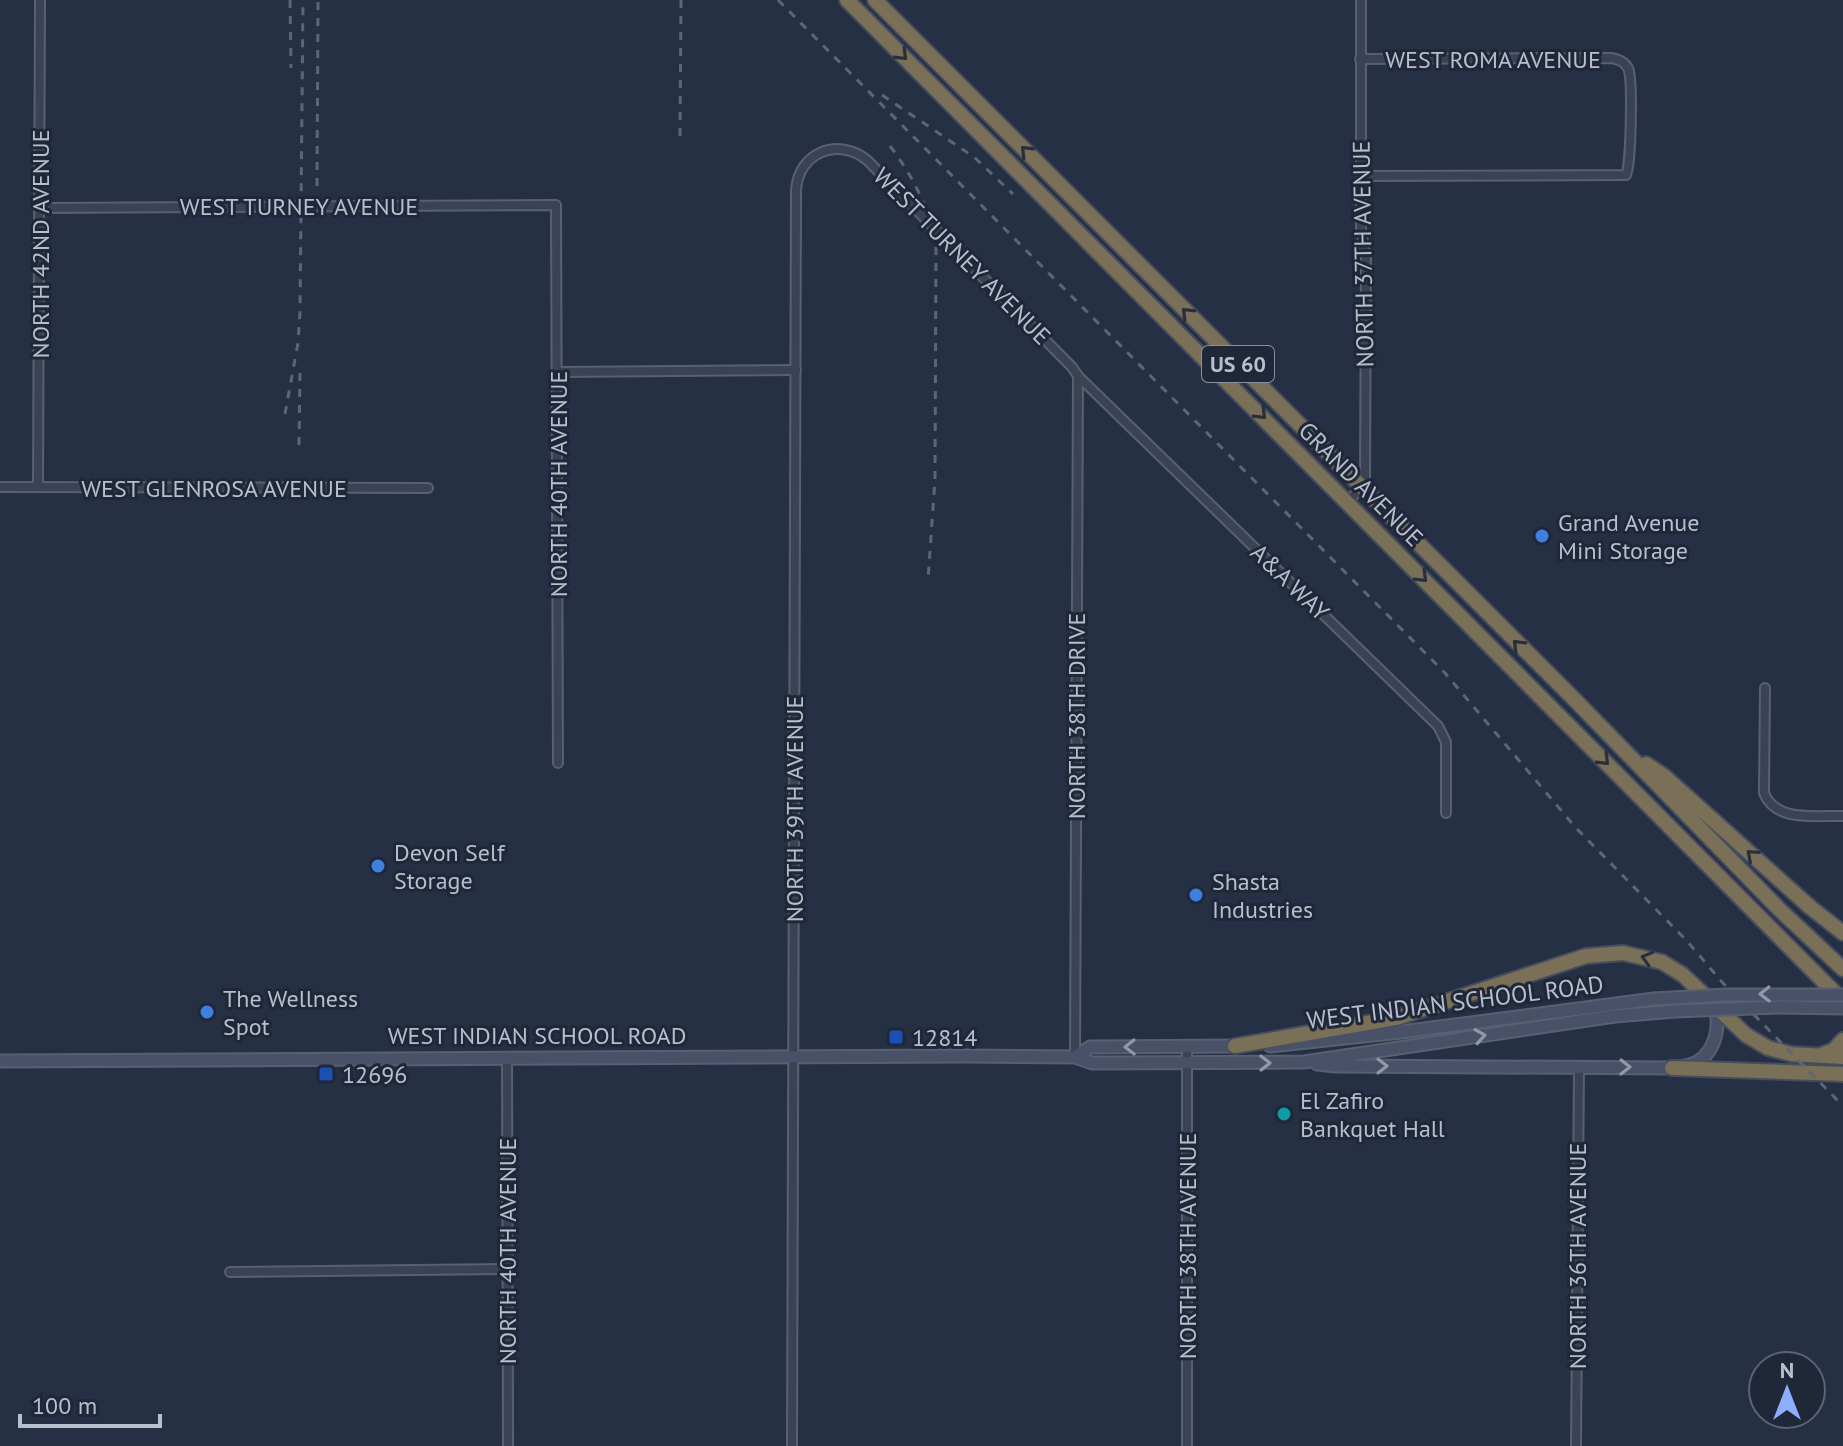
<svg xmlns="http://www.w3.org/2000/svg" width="1843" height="1446" viewBox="0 0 1843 1446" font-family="'PT Sans',sans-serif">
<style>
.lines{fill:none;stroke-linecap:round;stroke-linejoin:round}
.street-casing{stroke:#586071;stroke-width:12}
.secondary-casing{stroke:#586071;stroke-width:15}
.highway-casing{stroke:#454d5e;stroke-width:18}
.street{stroke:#3a4354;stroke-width:8}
.secondary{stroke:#485167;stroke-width:11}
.highway{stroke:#7a6f57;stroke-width:14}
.rail{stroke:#5c667b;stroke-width:3;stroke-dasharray:8 8;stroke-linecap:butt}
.secondary-bridge-casing{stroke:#586071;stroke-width:15;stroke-linecap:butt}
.secondary-bridge{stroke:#485167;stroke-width:11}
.oneway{stroke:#282e3c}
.oneway2{stroke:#9098a9}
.shop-dot{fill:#3f7fe0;stroke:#1f2739;stroke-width:3}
.transit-dot{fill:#1a4fb4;stroke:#1f2739;stroke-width:3}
.culture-dot{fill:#0f9aa8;stroke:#1f2739;stroke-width:3}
.labels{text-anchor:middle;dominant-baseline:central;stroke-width:6;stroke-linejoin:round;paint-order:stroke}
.shield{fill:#1f2739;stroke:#8991a1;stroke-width:2}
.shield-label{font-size:22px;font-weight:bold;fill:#b7becd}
.street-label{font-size:24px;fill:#b7becd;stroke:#1f2739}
.poi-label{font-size:24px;fill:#b7becd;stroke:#1f2739;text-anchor:start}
</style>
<rect width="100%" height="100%" fill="#253044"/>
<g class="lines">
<g class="street-casing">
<g id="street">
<path d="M1360 59 1612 58C1619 60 1624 61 1628 68 1633 78 1631 166 1626 175L1361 176"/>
<polyline points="41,208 556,205 558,763"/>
<polyline points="558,372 796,370"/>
<polyline points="0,487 428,488"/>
<polyline points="38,487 40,0"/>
<polyline points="1348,502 1361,487 1365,478 1366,259 1361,229 1361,0"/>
<path d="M1765 688 1764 793C1776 823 1816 815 1843 816"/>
<polyline points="507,1057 508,1446"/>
<polyline points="1075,1057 1078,376"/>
<polyline points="230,1272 506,1269"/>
<path d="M792 1446 796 191C798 152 838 137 867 160L1072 367 1078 376 1438 726 1446 742V813"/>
<polyline points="1187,1446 1187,1046"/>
<polyline points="1576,1446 1579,1066"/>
</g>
</g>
<g class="secondary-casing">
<g id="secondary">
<polyline points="1270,1046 1401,1032 1654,999"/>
<polyline points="1075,1057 1090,1047 1240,1046"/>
<polyline points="0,1061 966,1056 1075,1057 1092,1063 1304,1062 1615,1016 1675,1011"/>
<path d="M1317 1064 1336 1066 1672 1068C1680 1067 1690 1066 1697 1062 1716 1051 1722 1023 1713 1004"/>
</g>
</g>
<g class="highway-casing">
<g id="highway">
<polyline points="847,0 1843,1001"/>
<polyline points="875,0 1574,699 1779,909 1843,969"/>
<polyline points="1646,764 1664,776 1810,907 1843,933"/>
<polyline points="1235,1046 1396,1018 1586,956 1623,953 1662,962 1683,975 1746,1035 1768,1048 1791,1054 1843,1057"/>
<polyline points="1821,1055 1834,1050 1843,1040"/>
<polyline points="1672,1068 1843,1074"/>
</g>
</g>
<use href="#street" class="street"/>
<use href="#secondary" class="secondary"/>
<use href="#highway" class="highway"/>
<g class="rail">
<polyline points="290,0 291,68"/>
<polyline points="778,0 1445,673 1576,828 1687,941 1722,982 1843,1106"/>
<polyline points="882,95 974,157 1013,194"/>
<polyline points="680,136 681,0"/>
<path d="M890 146C914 178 930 209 936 249L935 479 928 580"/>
<polyline points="317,186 318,0"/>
<polyline points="285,414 298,343 300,312 303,0"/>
<polyline points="299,445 300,368"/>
</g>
<g class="secondary-bridge-casing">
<g id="secondary-bridge">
<polyline points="1654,999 1726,995 1843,995"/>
<polyline points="1675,1011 1778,1007 1843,1008"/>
</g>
</g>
<use href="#secondary-bridge" class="secondary-bridge"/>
</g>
<defs><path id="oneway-chevron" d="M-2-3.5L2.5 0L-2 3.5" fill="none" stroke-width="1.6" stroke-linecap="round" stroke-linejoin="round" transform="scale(2)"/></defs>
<g class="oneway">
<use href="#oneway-chevron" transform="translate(902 55) rotate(45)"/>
<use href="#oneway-chevron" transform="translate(1026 151) rotate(-135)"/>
<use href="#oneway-chevron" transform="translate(1187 313) rotate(-135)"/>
<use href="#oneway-chevron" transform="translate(1261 414) rotate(45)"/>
<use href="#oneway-chevron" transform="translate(1422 577) rotate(45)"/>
<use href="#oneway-chevron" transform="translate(1518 645) rotate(-135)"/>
<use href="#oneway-chevron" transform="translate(1604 760) rotate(45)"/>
<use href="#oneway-chevron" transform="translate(1752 855) rotate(-138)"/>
<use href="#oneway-chevron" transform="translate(1647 958) rotate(-164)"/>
</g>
<g class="oneway2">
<use href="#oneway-chevron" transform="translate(1765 994) rotate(179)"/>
<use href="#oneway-chevron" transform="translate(1480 1036) rotate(-9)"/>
<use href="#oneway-chevron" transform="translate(1130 1047) rotate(179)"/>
<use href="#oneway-chevron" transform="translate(1265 1063) rotate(-1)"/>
<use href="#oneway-chevron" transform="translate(1382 1066)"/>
<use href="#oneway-chevron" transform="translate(1625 1067) rotate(1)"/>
</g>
<g class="shop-dot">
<circle cx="1542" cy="536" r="8"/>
<circle cx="378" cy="866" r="8"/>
<circle cx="1196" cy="895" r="8"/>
<circle cx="207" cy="1012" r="8"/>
</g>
<g class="transit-dot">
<rect x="888" y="1029" width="16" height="16" rx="4"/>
<rect x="318" y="1066" width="16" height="16" rx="4"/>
</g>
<circle class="culture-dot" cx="1284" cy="1114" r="8"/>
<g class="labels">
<rect class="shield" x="1202" y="346" width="72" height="36" rx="6"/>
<g class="shield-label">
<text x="1238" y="364">US 60</text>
</g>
<g class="street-label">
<text x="1493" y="59">WEST ROMA AVENUE</text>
<text x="299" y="206">WEST TURNEY AVENUE</text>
<text transform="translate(40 244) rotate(-90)">NORTH 42ND AVENUE</text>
<text transform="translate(1363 254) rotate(-91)">NORTH 37TH AVENUE</text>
<text transform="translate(962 256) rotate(45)">WEST TURNEY AVENUE</text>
<text transform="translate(558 484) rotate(-90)">NORTH 40TH AVENUE</text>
<text transform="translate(1361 484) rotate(45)">GRAND AVENUE</text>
<text x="214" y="488">WEST GLENROSA AVENUE</text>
<text transform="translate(1290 582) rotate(44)">A&amp;A WAY</text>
<text transform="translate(1076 716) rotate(-90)">NORTH 38TH DRIVE</text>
<text transform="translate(794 809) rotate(-90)">NORTH 39TH AVENUE</text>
<text transform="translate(1455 1002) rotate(-7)">WEST INDIAN SCHOOL ROAD</text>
<text x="537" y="1035">WEST INDIAN SCHOOL ROAD</text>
<text transform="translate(1187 1246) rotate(-90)">NORTH 38TH AVENUE</text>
<text transform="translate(507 1251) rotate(-90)">NORTH 40TH AVENUE</text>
<text transform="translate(1577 1256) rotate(-90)">NORTH 36TH AVENUE</text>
</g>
<g class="poi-label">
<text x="1558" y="522">Grand Avenue<tspan x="1558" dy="28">Mini Storage</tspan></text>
<text x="394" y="852">Devon Self<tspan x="394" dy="28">Storage</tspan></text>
<text x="1212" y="881">Shasta<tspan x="1212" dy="28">Industries</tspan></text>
<text x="223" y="998">The Wellness<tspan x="223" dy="28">Spot</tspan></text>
<text x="912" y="1037">12814</text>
<text x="342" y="1074">12696</text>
<text x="1300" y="1100">El Zafiro<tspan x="1300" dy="28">Bankquet Hall</tspan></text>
</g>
</g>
<g transform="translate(1787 1390)"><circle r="38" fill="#1f2739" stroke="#5c6374" stroke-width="2"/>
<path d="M0-6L14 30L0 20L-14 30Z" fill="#8caffd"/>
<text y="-12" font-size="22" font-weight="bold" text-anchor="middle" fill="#b7becd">N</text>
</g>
<path d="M20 1414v12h140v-12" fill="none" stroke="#b7becd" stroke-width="4"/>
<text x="32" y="1414" font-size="24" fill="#b7becd" stroke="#1f2739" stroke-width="6" paint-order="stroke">100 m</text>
</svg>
